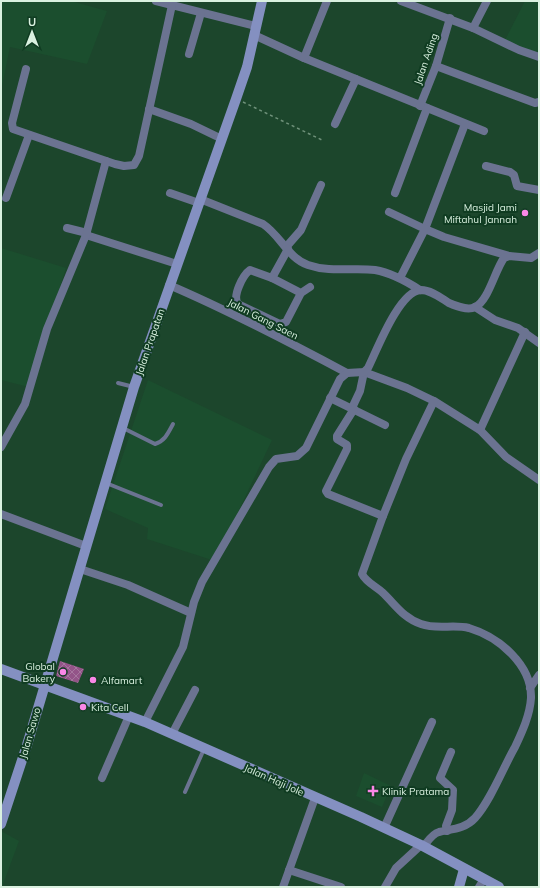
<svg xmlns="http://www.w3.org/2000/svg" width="540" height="888" viewBox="0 0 540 888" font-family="Mulish,sans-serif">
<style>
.built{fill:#1b4e2e}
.building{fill:url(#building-cross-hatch)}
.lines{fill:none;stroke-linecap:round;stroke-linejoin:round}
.path{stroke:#6f917a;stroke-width:1.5;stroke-dasharray:3 3;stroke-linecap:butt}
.lane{stroke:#6b7391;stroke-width:4}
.street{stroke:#6b7391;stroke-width:8}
.secondary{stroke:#8490c1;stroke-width:10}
.poi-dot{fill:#fa87e7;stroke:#103c22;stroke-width:1.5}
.labels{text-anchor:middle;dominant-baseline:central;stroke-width:4;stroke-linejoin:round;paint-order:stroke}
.street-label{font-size:10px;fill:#daf1e0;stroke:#103c22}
.poi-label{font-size:10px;fill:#daf1e0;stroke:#103c22;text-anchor:start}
</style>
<defs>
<pattern id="building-cross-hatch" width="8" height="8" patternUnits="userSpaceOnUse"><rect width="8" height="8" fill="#935488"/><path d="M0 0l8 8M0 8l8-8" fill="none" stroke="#a6759e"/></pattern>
</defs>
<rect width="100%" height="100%" fill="#1c462c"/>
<g class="built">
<polygon points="1,1 71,1 107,11 87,64 10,47 1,91"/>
<polygon points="525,1 539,1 539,56 504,42"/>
<polygon points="1,248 66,268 29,387 1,380"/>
<polygon points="148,380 272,440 215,561 147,539 148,528 105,509"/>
<polygon points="364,773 391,786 382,807 356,796"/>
<polygon points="1,831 19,841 2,887 1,887"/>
</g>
<polygon class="building" points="60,661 84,669 78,683 56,676"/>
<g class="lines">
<polyline class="path" points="243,102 324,141"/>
<g class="lane">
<polyline points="118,383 134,387"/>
<path d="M123 428 155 444C165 441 168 433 173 424"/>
<polyline points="106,483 161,505"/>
<polyline points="185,792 204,749"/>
</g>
<g class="street">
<polyline points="156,1 256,26"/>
<polyline points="401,1 473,28 519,50 539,57"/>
<polyline points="473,28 487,1"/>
<polyline points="254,35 304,58 484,131"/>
<polyline points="189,54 201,13"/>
<polyline points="304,58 327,1"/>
<polyline points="436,66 535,103 539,102"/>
<polyline points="26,69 12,123 13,129 115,164 124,166 134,165 139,156 172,5"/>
<polyline points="420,106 436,66 450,18"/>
<polyline points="149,109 191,124 222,139"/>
<polyline points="335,124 356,79"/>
<polyline points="465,124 425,229 444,237 509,256"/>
<polyline points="486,166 510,172 514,175 517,186 539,190"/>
<polyline points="170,193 199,203"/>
<polyline points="395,193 427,108"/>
<polyline points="6,198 29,135"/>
<path d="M200 199 263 224C281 236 288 258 308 265 331 273 353 267 375 270 392 273 406 281 420 290"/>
<polyline points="389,212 425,229 400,278"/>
<polyline points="67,228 87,233"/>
<polyline points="86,235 177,264"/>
<polyline points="287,246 301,230 321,185"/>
<polyline points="272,278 288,249"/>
<path d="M169 285C230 311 289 342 347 373"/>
<path d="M301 293 286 322 280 324 238 304C232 296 243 275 250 270L272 278 301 293 310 287"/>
<polyline points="475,307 495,320 518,328 539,343"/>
<polyline points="330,398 385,425"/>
<polyline points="352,408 360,391 364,372 407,388 434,401 480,430 506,457 539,480"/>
<polyline points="354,409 337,436 337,439 347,445 347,449 326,491 328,494 383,516"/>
<polyline points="480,430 525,332"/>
<polyline points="1,447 25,404 47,329 86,235 106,161"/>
<polyline points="1,514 86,546"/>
<polyline points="80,569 128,585 191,613"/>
<polyline points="530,688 539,675"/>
<path d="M145 722 183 647 194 602 202 582 269 467 276 459 297 456 306 448 340 379 347 373 364 372 368 368C377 350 399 291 421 290 431 290 441 298 449 303 456 306 468 311 475 307 488 302 495 270 504 258L509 256 531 258 539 253"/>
<polyline points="172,734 195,690"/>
<polyline points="102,778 129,716"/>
<polyline points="384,828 432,722"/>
<polyline points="447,831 446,826 452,810 453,790 440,778 451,752"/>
<path d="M424 846C428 841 432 834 439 832 452 829 465 829 475 818 491 800 503 768 515 747 522 732 530 715 531 698 532 665 499 637 469 628 453 624 437 630 421 624 403 618 395 604 382 592 375 586 366 582 362 574L383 516 406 459 434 401"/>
<polyline points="289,870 341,887"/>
<polyline points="283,887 315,798"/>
<polyline points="385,887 396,868 421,845"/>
<polyline points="479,887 484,879"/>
</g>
<g class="secondary">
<polyline points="1,669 145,722 361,817 421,845 499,887"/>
<polyline points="1,824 27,745 134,387 236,99 247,67 262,1"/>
<polyline points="459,887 464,869"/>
</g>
</g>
<g class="poi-dot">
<circle cx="525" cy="213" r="4"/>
<circle cx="63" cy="672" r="4"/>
<circle cx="93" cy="680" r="4"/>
<circle cx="83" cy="707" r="4"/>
<path d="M371 785h4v4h4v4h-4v4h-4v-4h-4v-4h4z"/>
</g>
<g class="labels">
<g class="street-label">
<text transform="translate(426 59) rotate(-71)">Jalan Ading</text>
<text transform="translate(263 319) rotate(27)">Jalan Gang Saen</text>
<text transform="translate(150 342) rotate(-71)">Jalan Prapatan</text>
<text transform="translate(30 733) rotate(-74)">Jalan Sawo</text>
<text transform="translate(274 780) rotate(24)">Jalan Haji Jole</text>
</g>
<g class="poi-label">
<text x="517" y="207" text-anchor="end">Masjid Jami<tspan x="517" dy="12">Miftahul Jannah</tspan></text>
<text x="55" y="666" text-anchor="end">Global<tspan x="55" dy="12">Bakery</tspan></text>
<text x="101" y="680">Alfamart</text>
<text x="91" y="707">Kita Cell</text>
<text x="382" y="791">Klinik Pratama</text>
</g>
</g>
<rect width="540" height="888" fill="none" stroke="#daf1e0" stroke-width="4"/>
<g transform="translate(32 32)" stroke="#103c22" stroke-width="3" paint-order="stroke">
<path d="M0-3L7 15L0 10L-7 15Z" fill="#daf1e0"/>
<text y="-6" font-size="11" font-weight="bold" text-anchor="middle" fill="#daf1e0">U</text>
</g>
</svg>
